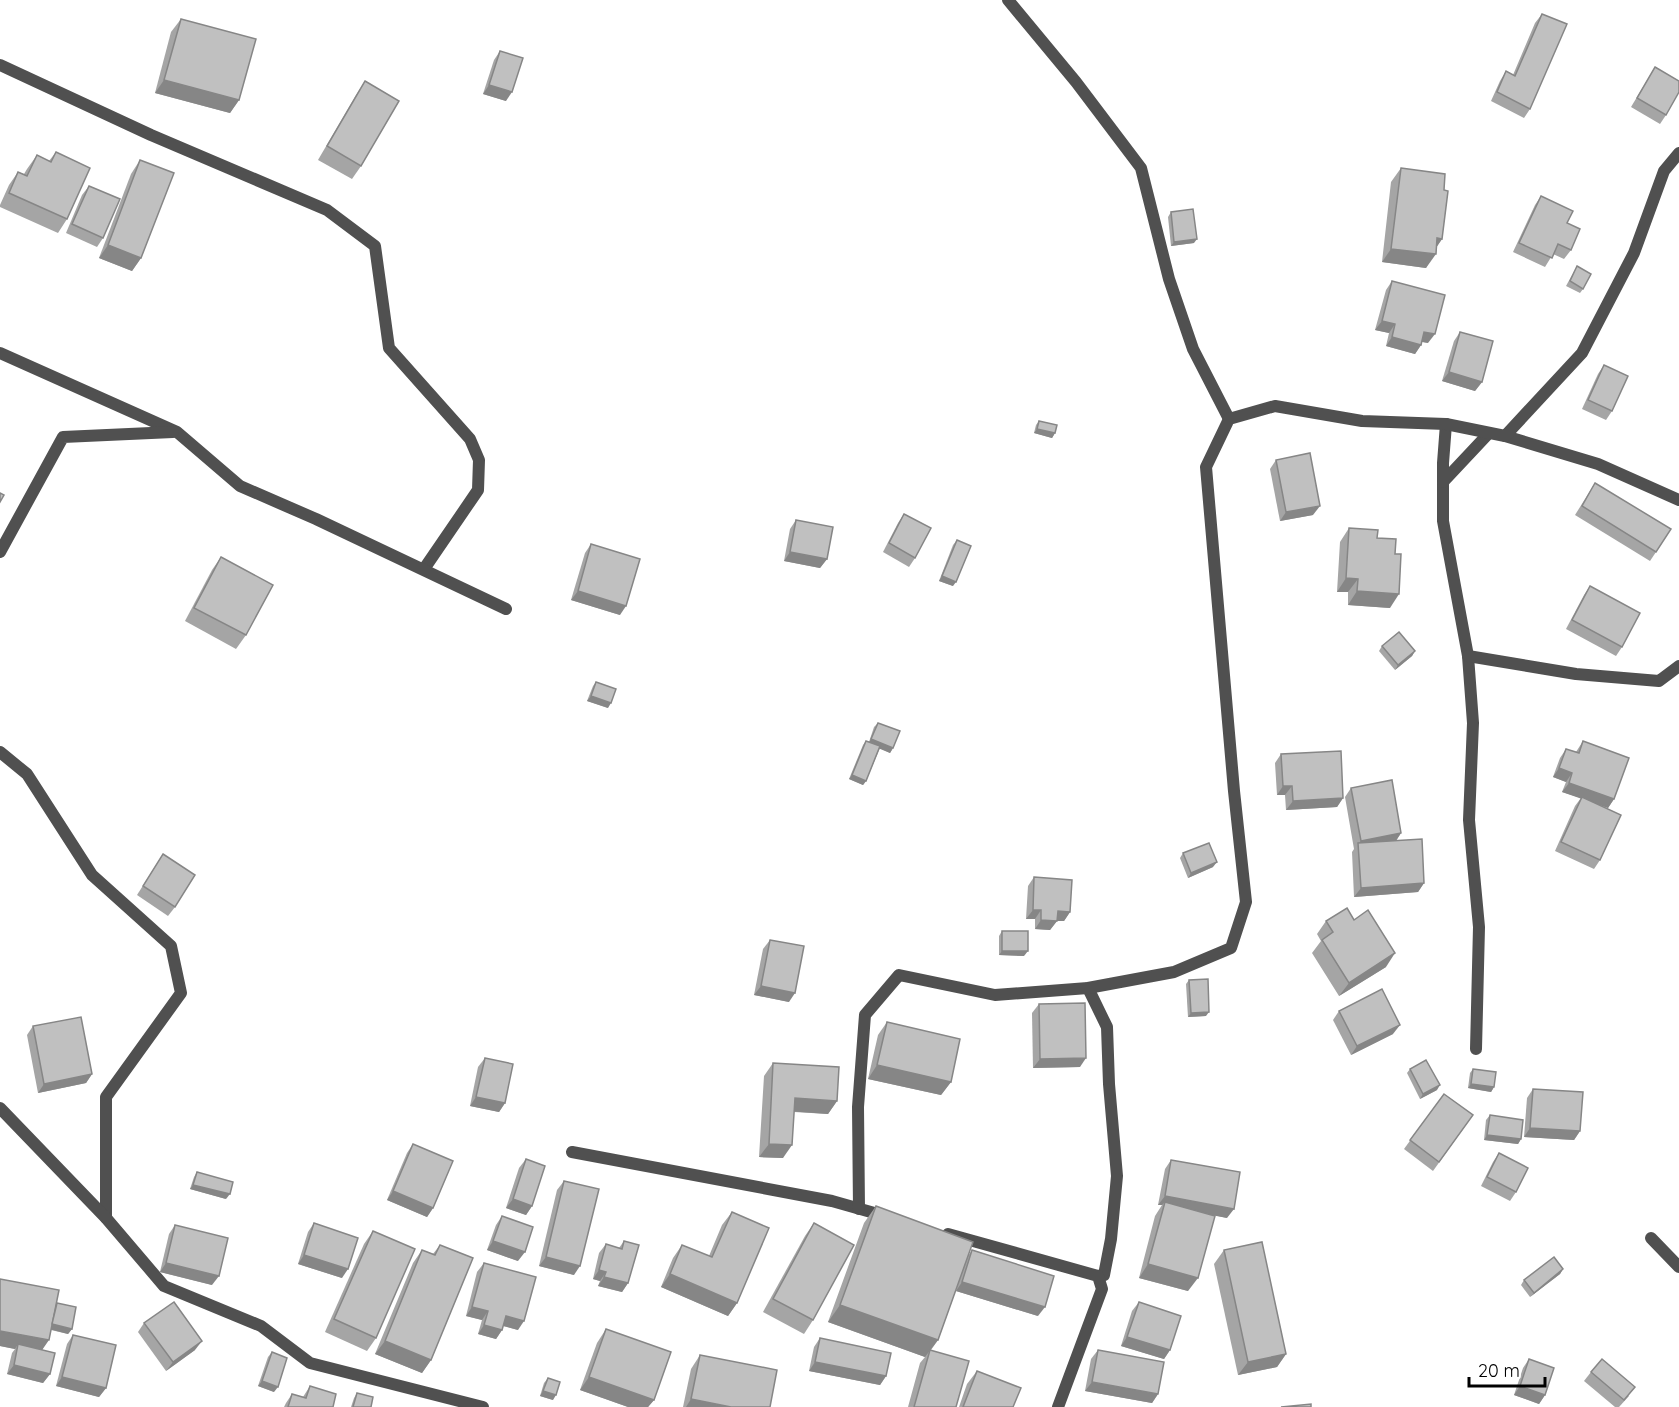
<svg xmlns="http://www.w3.org/2000/svg" width="1679" height="1407" viewBox="0 0 1679 1407" font-family="Quicksand,sans-serif">
<style>
.lines{fill:none;stroke-linecap:round;stroke-linejoin:round}
.minor{stroke:#505050;stroke-width:12}
.wall{fill:#a5a5a5}
.shaded-wall{fill:#868686}
.building{fill:#c0c0c0;stroke:#868686;stroke-width:1.5}
</style>
<rect width="100%" height="100%" fill="#fff"/>
<g class="lines">
<g class="minor">
<polyline points="1008,0 1076,82 1141,168 1169,279 1193,349 1229,419"/>
<polyline points="0,65 151,135 327,210 375,246 389,348 470,439 479,460 478,490 424,569"/>
<polyline points="0,353 177,432 240,486 316,519 506,609"/>
<polyline points="1446,424 1443,463 1443,521 1468,656 1473,723 1469,820 1479,927 1476,1049"/>
<polyline points="1505,436 1598,464 1679,500"/>
<polyline points="1443,482 1489,433"/>
<polyline points="0,552 63,437 173,432"/>
<polyline points="1468,656 1576,674 1659,681 1679,666"/>
<polyline points="0,752 27,774 92,875 171,946 181,993 106,1097 106,1218"/>
<polyline points="1088,988 1107,1027 1109,1084 1117,1176 1111,1239 1104,1275 1098,1276"/>
<polyline points="0,1108 106,1218 164,1286 261,1326 310,1363 483,1407"/>
<polyline points="572,1152 832,1201 885,1216"/>
<polyline points="859,1209 858,1107 865,1015 899,975 995,995 1088,988 1174,972 1231,948 1246,902 1234,791 1206,467 1229,419 1275,406 1362,421 1446,424 1505,436 1582,353 1634,253 1664,171 1679,153"/>
<polyline points="948,1234 1098,1276 1102,1289 1058,1407"/>
<polyline points="1651,1238 1679,1267"/>
</g>
</g>
<g class="wall">
<polygon points="1542,14 1530,109 1524,118 1491,101 1500,81 1506,71 1513,75 1535,23"/>
<polygon points="181,19 239,100 230,113 155,93 171,32"/>
<polygon points="500,51 506,101 483,94 494,60"/>
<polygon points="1655,67 1666,115 1660,124 1631,107"/>
<polygon points="365,81 361,166 352,179 318,160 356,95"/>
<polygon points="56,152 67,219 58,233 0,207 0,205 9,185 18,172 24,174 27,169 37,155 49,161"/>
<polygon points="140,160 141,258 132,271 99,258 131,174"/>
<polygon points="1401,168 1444,190 1442,239 1436,248 1426,268 1382,262 1391,182"/>
<polygon points="89,186 103,238 97,247 66,233 82,195"/>
<polygon points="1541,196 1567,223 1571,250 1564,259 1553,254 1545,267 1513,252 1535,205"/>
<polygon points="1171,212 1194,243 1171,246 1168,217"/>
<polygon points="1577,266 1583,289 1580,293 1566,286"/>
<polygon points="1392,281 1428,343 1422,342 1421,345 1415,354 1386,346 1389,333 1375,330 1386,290"/>
<polygon points="1460,332 1482,382 1475,391 1442,381 1454,341"/>
<polygon points="1604,365 1612,411 1606,420 1582,409 1598,374"/>
<polygon points="1039,421 1055,433 1052,438 1034,433 1036,425"/>
<polygon points="1276,460 1313,515 1280,521 1270,469"/>
<polygon points="1595,483 1656,552 1650,561 1575,515"/>
<polygon points="904,514 915,558 909,567 883,552 898,523"/>
<polygon points="796,520 827,559 820,568 784,561 790,529"/>
<polygon points="1349,528 1377,538 1395,554 1390,608 1348,605 1348,592 1337,592 1340,542"/>
<polygon points="957,540 953,586 939,581 953,545"/>
<polygon points="591,544 620,615 571,600 585,553"/>
<polygon points="221,557 246,635 236,649 185,621 212,570"/>
<polygon points="1590,586 1622,647 1616,656 1566,629 1584,595"/>
<polygon points="1382,646 1415,651 1412,656 1395,670 1379,651"/>
<polygon points="596,682 608,708 587,701 593,686"/>
<polygon points="878,723 893,748 890,753 880,748 866,781 863,785 849,779 863,745 866,741 869,742 874,727"/>
<polygon points="1583,741 1614,799 1608,808 1595,803 1600,860 1594,869 1555,851 1575,806 1581,798 1562,792 1566,782 1553,777 1560,758 1566,749 1576,752"/>
<polygon points="1281,754 1343,798 1337,807 1286,810 1285,795 1277,795 1275,763"/>
<polygon points="1351,788 1401,833 1396,841 1424,883 1418,892 1354,897 1352,852 1354,849 1345,797"/>
<polygon points="1183,853 1213,867 1188,878 1180,858"/>
<polygon points="163,854 175,907 168,916 137,895"/>
<polygon points="1034,877 1070,912 1064,921 1057,921 1050,930 1035,929 1035,919 1026,919 1028,886"/>
<polygon points="1354,920 1386,967 1339,996 1312,953 1321,941 1317,934 1326,921"/>
<polygon points="1002,931 1024,956 999,955 999,936"/>
<polygon points="770,940 789,1002 754,995 763,949"/>
<polygon points="1189,980 1206,1016 1188,1017 1186,984"/>
<polygon points="1039,1004 1080,1067 1033,1068 1032,1013"/>
<polygon points="1339,1011 1393,1034 1351,1055 1333,1020"/>
<polygon points="887,1022 951,1082 941,1095 868,1079 878,1035"/>
<polygon points="33,1026 92,1074 86,1083 38,1093 27,1035"/>
<polygon points="485,1058 505,1103 499,1112 470,1106 478,1067"/>
<polygon points="773,1063 837,1101 828,1114 794,1112 783,1158 759,1157 764,1076"/>
<polygon points="1410,1069 1437,1090 1420,1099 1407,1073"/>
<polygon points="1473,1069 1494,1087 1491,1092 1468,1088 1470,1073"/>
<polygon points="1533,1089 1580,1131 1574,1140 1524,1137 1527,1098"/>
<polygon points="1444,1094 1473,1115 1433,1171 1404,1149"/>
<polygon points="1490,1115 1521,1139 1518,1144 1484,1140 1486,1120"/>
<polygon points="413,1144 433,1208 427,1217 387,1200 407,1153"/>
<polygon points="1499,1153 1516,1192 1510,1201 1481,1186 1493,1162"/>
<polygon points="526,1159 532,1206 526,1215 506,1208 519,1168"/>
<polygon points="1171,1160 1227,1218 1209,1214 1188,1291 1139,1278 1155,1216 1162,1205 1158,1205 1165,1169"/>
<polygon points="197,1172 226,1199 190,1189 194,1177"/>
<polygon points="564,1181 574,1275 539,1266 557,1190"/>
<polygon points="876,1206 968,1256 972,1250 1038,1316 956,1291 959,1281 938,1340 931,1350 956,1407 908,1407 920,1363 925,1357 828,1322 864,1223"/>
<polygon points="732,1212 737,1303 728,1316 661,1287 673,1258 682,1245 709,1256 722,1225"/>
<polygon points="502,1216 518,1261 487,1250 496,1225"/>
<polygon points="314,1223 342,1278 298,1264 308,1232"/>
<polygon points="814,1223 813,1320 804,1334 763,1312 805,1236"/>
<polygon points="175,1225 212,1285 160,1272 169,1234"/>
<polygon points="373,1231 376,1338 367,1351 325,1332 364,1244"/>
<polygon points="624,1241 628,1283 622,1292 598,1286 600,1281 593,1279 599,1253 606,1244 619,1248"/>
<polygon points="440,1245 431,1360 422,1373 375,1354 413,1263 422,1250 433,1254"/>
<polygon points="1224,1250 1286,1354 1277,1367 1238,1375 1214,1264"/>
<polygon points="484,1263 518,1330 503,1326 502,1330 496,1339 478,1334 482,1320 466,1316 477,1272"/>
<polygon points="1563,1269 1560,1274 1530,1297 1521,1285 1524,1280"/>
<polygon points="1139,1302 1170,1350 1164,1359 1121,1346 1132,1311"/>
<polygon points="56,1304 72,1329 68,1334 51,1330 42,1350 50,1374 43,1383 7,1374 12,1353 15,1349 0,1346"/>
<polygon points="144,1323 195,1350 166,1371 138,1332"/>
<polygon points="606,1329 654,1400 648,1407 628,1407 580,1390 597,1343"/>
<polygon points="73,1335 106,1388 99,1397 56,1386 67,1344"/>
<polygon points="820,1338 886,1376 880,1385 809,1371 814,1347"/>
<polygon points="1098,1350 1158,1394 1152,1403 1085,1391 1091,1359"/>
<polygon points="272,1352 274,1392 258,1386 268,1357"/>
<polygon points="700,1355 770,1407 683,1407 691,1369"/>
<polygon points="1529,1359 1545,1395 1539,1404 1514,1395 1523,1368"/>
<polygon points="977,1371 1013,1407 959,1407 967,1384"/>
<polygon points="1591,1372 1629,1396 1619,1407 1615,1407 1584,1381"/>
<polygon points="548,1378 553,1400 540,1396 544,1383"/>
<polygon points="310,1386 333,1407 284,1407 286,1403 292,1394 303,1397"/>
<polygon points="357,1393 371,1407 351,1407 354,1398"/>
</g>
<g class="shaded-wall">
<polygon points="164,80 239,100 230,113 155,93"/>
<polygon points="489,85 512,92 506,101 483,94"/>
<polygon points="1437,238 1442,239 1433,252"/>
<polygon points="1197,239 1194,243 1171,246 1174,242"/>
<polygon points="108,245 141,258 132,271 99,258"/>
<polygon points="1391,249 1436,254 1426,268 1382,262"/>
<polygon points="1382,321 1395,324 1389,333 1375,330"/>
<polygon points="1424,332 1435,334 1428,343 1418,341"/>
<polygon points="1392,337 1421,345 1415,354 1386,346"/>
<polygon points="1449,372 1482,382 1475,391 1442,381"/>
<polygon points="1037,429 1055,433 1052,438 1034,433"/>
<polygon points="1320,506 1313,515 1280,521 1286,512"/>
<polygon points="790,552 827,559 820,568 784,561"/>
<polygon points="942,576 956,582 953,586 939,581"/>
<polygon points="1346,578 1358,579 1348,592 1337,592"/>
<polygon points="578,591 626,606 620,615 571,600"/>
<polygon points="1357,591 1399,594 1390,608 1348,605"/>
<polygon points="1415,651 1412,656 1395,670 1398,665"/>
<polygon points="591,696 611,703 608,708 587,701"/>
<polygon points="871,739 893,748 890,753 868,744"/>
<polygon points="1559,768 1572,773 1566,782 1553,777"/>
<polygon points="852,775 866,781 863,785 849,779"/>
<polygon points="1569,783 1614,799 1608,808 1562,792"/>
<polygon points="1283,786 1292,786 1285,795 1277,795"/>
<polygon points="1343,798 1337,807 1286,810 1293,801"/>
<polygon points="1401,833 1395,842 1358,844 1361,841"/>
<polygon points="1217,862 1213,867 1188,878 1191,873"/>
<polygon points="1424,883 1418,892 1354,897 1361,888"/>
<polygon points="1033,910 1041,910 1035,919 1026,919"/>
<polygon points="1058,911 1070,912 1064,921 1057,921 1050,930 1035,929 1041,920"/>
<polygon points="1002,951 1028,951 1024,956 999,955"/>
<polygon points="1395,953 1386,967 1339,996 1349,983"/>
<polygon points="761,986 795,993 789,1002 754,995"/>
<polygon points="1209,1012 1206,1016 1188,1017 1191,1013"/>
<polygon points="1400,1025 1393,1034 1351,1055 1357,1046"/>
<polygon points="1086,1058 1080,1067 1033,1068 1040,1059"/>
<polygon points="877,1065 951,1082 941,1095 868,1079"/>
<polygon points="92,1074 86,1083 38,1093 44,1084"/>
<polygon points="1471,1084 1494,1087 1491,1092 1468,1088"/>
<polygon points="1440,1085 1437,1090 1420,1099 1423,1094"/>
<polygon points="476,1097 505,1103 499,1112 470,1106"/>
<polygon points="795,1098 837,1101 828,1114 786,1111"/>
<polygon points="1530,1128 1580,1131 1574,1140 1524,1137"/>
<polygon points="1487,1135 1521,1139 1518,1144 1484,1140"/>
<polygon points="769,1144 792,1145 783,1158 759,1157"/>
<polygon points="193,1185 230,1194 226,1199 190,1189"/>
<polygon points="393,1191 433,1208 427,1217 387,1200"/>
<polygon points="1165,1196 1234,1209 1227,1218 1164,1206 1165,1202 1162,1205 1158,1205"/>
<polygon points="513,1199 532,1206 526,1215 506,1208"/>
<polygon points="493,1241 525,1252 518,1261 487,1250"/>
<polygon points="304,1255 348,1269 342,1278 298,1264"/>
<polygon points="546,1257 580,1266 574,1275 539,1266"/>
<polygon points="166,1263 219,1276 212,1285 160,1272"/>
<polygon points="1148,1264 1198,1278 1188,1291 1139,1278"/>
<polygon points="1563,1269 1560,1274 1530,1297 1534,1293"/>
<polygon points="599,1270 606,1272 600,1281 593,1279"/>
<polygon points="670,1274 737,1303 728,1316 661,1287"/>
<polygon points="604,1277 628,1283 622,1292 598,1286"/>
<polygon points="962,1282 1045,1307 1038,1316 956,1291"/>
<polygon points="840,1305 938,1340 925,1357 828,1322"/>
<polygon points="472,1307 488,1311 482,1320 466,1316"/>
<polygon points="506,1316 524,1321 518,1330 500,1325"/>
<polygon points="52,1324 72,1329 68,1334 49,1329"/>
<polygon points="484,1325 502,1330 496,1339 478,1334"/>
<polygon points="0,1331 49,1340 40,1353 18,1344 15,1349 0,1346"/>
<polygon points="1127,1337 1170,1350 1164,1359 1121,1346"/>
<polygon points="202,1341 195,1350 166,1371 173,1362"/>
<polygon points="385,1341 431,1360 422,1373 375,1354"/>
<polygon points="1286,1354 1277,1367 1238,1375 1248,1362"/>
<polygon points="815,1362 886,1376 880,1385 809,1371"/>
<polygon points="14,1365 50,1374 43,1383 7,1374"/>
<polygon points="62,1377 106,1388 99,1397 56,1386"/>
<polygon points="589,1377 654,1400 648,1407 628,1407 580,1390"/>
<polygon points="262,1381 278,1387 274,1392 258,1386"/>
<polygon points="1092,1382 1158,1394 1152,1403 1085,1391"/>
<polygon points="1520,1386 1545,1395 1539,1404 1514,1395"/>
<polygon points="543,1391 556,1395 553,1400 540,1396"/>
<polygon points="691,1399 731,1407 686,1407"/>
</g>
<g class="building">
<polygon points="1542,14 1567,24 1530,109 1497,92 1506,71 1515,76"/>
<polygon points="181,19 256,39 239,100 164,80"/>
<polygon points="500,51 523,58 512,92 489,85"/>
<polygon points="1655,67 1679,81 1679,92 1666,115 1637,98"/>
<polygon points="365,81 399,101 361,166 327,146"/>
<polygon points="56,152 90,168 67,219 9,193 18,172 27,176 37,155 51,162"/>
<polygon points="140,160 174,173 141,258 108,245"/>
<polygon points="1401,168 1445,174 1444,190 1448,191 1442,239 1437,238 1436,254 1391,249"/>
<polygon points="89,186 120,199 103,238 72,224"/>
<polygon points="1541,196 1573,211 1567,223 1580,229 1571,250 1558,244 1552,258 1519,243"/>
<polygon points="1193,209 1197,239 1174,242 1171,212"/>
<polygon points="1577,266 1591,274 1583,289 1570,281"/>
<polygon points="1392,281 1445,295 1435,334 1424,332 1421,345 1392,337 1395,324 1382,321"/>
<polygon points="1460,332 1493,341 1482,382 1449,372"/>
<polygon points="1604,365 1628,376 1612,411 1588,400"/>
<polygon points="1039,421 1057,425 1055,433 1037,429"/>
<polygon points="1310,453 1320,506 1286,512 1276,460"/>
<polygon points="1595,483 1671,529 1656,552 1582,506"/>
<polygon points="0,493 4,495 0,502"/>
<polygon points="904,514 931,528 915,558 889,543"/>
<polygon points="796,520 833,527 827,559 790,552"/>
<polygon points="1349,528 1378,530 1377,538 1396,539 1395,554 1401,554 1399,594 1357,591 1358,579 1346,578"/>
<polygon points="957,540 971,546 956,582 942,576"/>
<polygon points="591,544 640,559 626,606 578,591"/>
<polygon points="221,557 273,585 246,635 194,608"/>
<polygon points="1590,586 1640,613 1622,647 1572,620"/>
<polygon points="1399,632 1415,651 1398,665 1382,646"/>
<polygon points="596,682 616,689 611,703 591,696"/>
<polygon points="878,723 900,731 893,748 871,739"/>
<polygon points="866,741 880,746 866,781 852,775"/>
<polygon points="1583,741 1629,758 1614,799 1569,783 1572,773 1559,768 1566,749 1579,753"/>
<polygon points="1341,751 1343,798 1293,801 1292,786 1283,786 1281,754"/>
<polygon points="1392,780 1401,833 1361,841 1351,788"/>
<polygon points="1582,797 1621,815 1600,860 1561,842"/>
<polygon points="1422,839 1424,883 1361,888 1358,843"/>
<polygon points="1209,843 1217,862 1191,873 1183,853"/>
<polygon points="163,854 195,875 175,907 143,886"/>
<polygon points="1034,877 1072,880 1070,912 1058,911 1057,921 1041,920 1041,910 1033,910"/>
<polygon points="1347,908 1354,920 1368,910 1395,953 1349,983 1322,940 1333,932 1326,921"/>
<rect x="1002" y="931" width="26" height="20"/>
<polygon points="770,940 804,946 795,993 761,986"/>
<polygon points="1208,979 1209,1012 1191,1013 1189,980"/>
<polygon points="1382,989 1400,1025 1357,1046 1339,1011"/>
<polygon points="1085,1003 1086,1058 1040,1059 1039,1004"/>
<polygon points="81,1017 92,1074 44,1084 33,1026"/>
<polygon points="887,1022 960,1039 951,1082 877,1065"/>
<polygon points="485,1058 513,1064 505,1103 476,1097"/>
<polygon points="1426,1060 1440,1085 1423,1094 1410,1069"/>
<polygon points="773,1063 839,1067 837,1101 795,1098 792,1145 769,1144"/>
<polygon points="1473,1069 1496,1072 1494,1087 1471,1084"/>
<polygon points="1533,1089 1583,1092 1580,1131 1530,1128"/>
<polygon points="1444,1094 1473,1115 1439,1162 1410,1140"/>
<polygon points="1490,1115 1523,1120 1521,1139 1487,1135"/>
<polygon points="413,1144 453,1161 433,1208 393,1191"/>
<polygon points="1499,1153 1528,1168 1516,1192 1487,1177"/>
<polygon points="526,1159 545,1166 532,1206 513,1199"/>
<polygon points="1171,1160 1240,1172 1234,1209 1165,1196"/>
<polygon points="197,1172 233,1182 230,1194 193,1185"/>
<polygon points="564,1181 599,1189 580,1266 546,1257"/>
<polygon points="1165,1202 1215,1216 1198,1278 1148,1264"/>
<polygon points="876,1206 973,1242 938,1340 840,1305"/>
<polygon points="732,1212 769,1228 737,1303 670,1274 682,1245 712,1257"/>
<polygon points="502,1216 533,1227 525,1252 493,1241"/>
<polygon points="314,1223 358,1238 348,1269 304,1255"/>
<polygon points="814,1223 854,1245 813,1320 773,1299"/>
<polygon points="175,1225 228,1238 219,1276 166,1263"/>
<polygon points="373,1231 415,1249 376,1338 334,1319"/>
<polygon points="624,1241 639,1245 628,1283 604,1277 606,1272 599,1270 606,1244 622,1249"/>
<polygon points="1262,1242 1286,1354 1248,1362 1224,1250"/>
<polygon points="440,1245 473,1258 431,1360 385,1341 422,1250 435,1255"/>
<polygon points="972,1250 1054,1276 1045,1307 962,1282"/>
<polygon points="1554,1257 1563,1269 1534,1293 1524,1280"/>
<polygon points="484,1263 536,1277 524,1321 506,1316 502,1330 484,1325 488,1311 472,1307"/>
<polygon points="0,1279 59,1290 49,1340 0,1331"/>
<polygon points="174,1302 202,1341 173,1362 144,1323"/>
<polygon points="1139,1302 1181,1316 1170,1350 1127,1337"/>
<polygon points="57,1303 76,1307 72,1329 52,1324"/>
<polygon points="606,1329 671,1352 654,1400 589,1377"/>
<polygon points="73,1335 116,1345 106,1388 62,1377"/>
<polygon points="820,1338 891,1353 886,1376 815,1362"/>
<polygon points="18,1344 55,1353 50,1374 14,1365"/>
<polygon points="930,1350 969,1361 956,1407 914,1407"/>
<polygon points="1098,1350 1164,1362 1158,1394 1092,1382"/>
<polygon points="272,1352 287,1358 278,1387 262,1381"/>
<polygon points="700,1355 777,1370 770,1407 731,1407 691,1399"/>
<polygon points="1529,1359 1554,1368 1545,1395 1520,1386"/>
<polygon points="1602,1359 1635,1387 1624,1400 1591,1372"/>
<polygon points="977,1371 1021,1388 1013,1407 963,1407"/>
<polygon points="548,1378 560,1382 556,1395 543,1391"/>
<polygon points="310,1386 336,1394 333,1407 288,1407 292,1394 306,1398"/>
<polygon points="357,1393 373,1397 371,1407 353,1407"/>
<polygon points="1311,1404 1311,1407 1281,1407"/>
</g>
<path d="M1469 1377v9h76v-9" fill="none" stroke="#000000" stroke-width="3"/>
<text x="1478" y="1377" font-size="18" fill="#000000" stroke="#ffffff" stroke-width="4.5" paint-order="stroke">20 m</text>
</svg>
